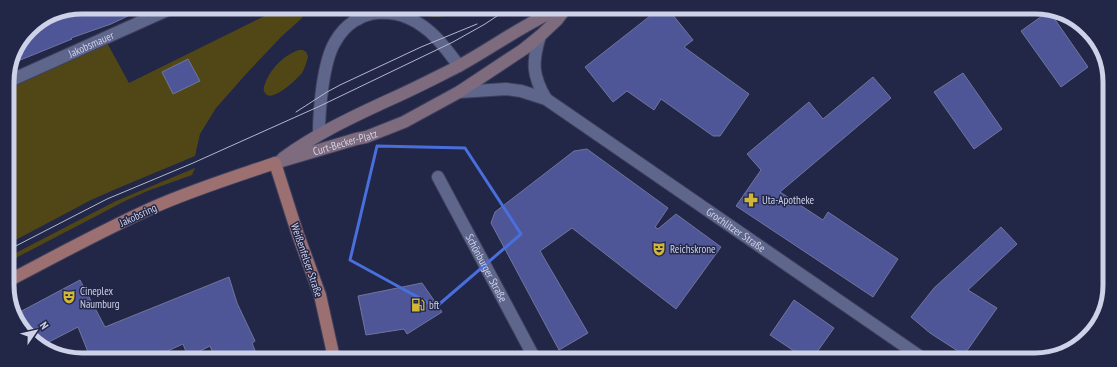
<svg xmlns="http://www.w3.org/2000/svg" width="1117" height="367" viewBox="0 0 1117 367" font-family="'PT Sans Narrow',sans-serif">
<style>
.green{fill:#514716}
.building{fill:#4f5698;stroke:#6f759c}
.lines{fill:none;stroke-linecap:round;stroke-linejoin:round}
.street-casing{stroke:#3e405d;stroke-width:14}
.secondary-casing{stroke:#3e405d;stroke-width:14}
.primary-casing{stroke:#3e405d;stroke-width:14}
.street{stroke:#5f668c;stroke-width:12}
.secondary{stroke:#7e6b7e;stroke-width:12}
.primary{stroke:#9c7071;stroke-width:12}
.tram{stroke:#b3b7cf;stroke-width:1}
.marked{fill:none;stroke:#496fdc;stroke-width:3;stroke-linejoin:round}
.labels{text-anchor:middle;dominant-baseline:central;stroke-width:3;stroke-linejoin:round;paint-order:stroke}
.street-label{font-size:11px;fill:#ced2e8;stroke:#222647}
.poi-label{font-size:11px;fill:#ced2e8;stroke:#222647;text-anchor:start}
.rim{fill:none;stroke:#ced2e8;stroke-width:5}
</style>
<rect width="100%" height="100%" fill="#222647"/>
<g class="green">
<polygon points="281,8 306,8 307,10 301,19 282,36 247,73 216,108 200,134 195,156 116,189 91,200 8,244 7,87 106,41 129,83"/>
<path d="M412 8H458C451 19 430 18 419 14 416 13 414 10 412 8Z"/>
<path d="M299 50H303L306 52 308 56C307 62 305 67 302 73 297 79 275 100 267 95 263 92 263 87 265 84 270 69 284 55 299 50Z"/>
<polygon points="195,168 192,175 150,190 125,201 8,262 8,257 116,201"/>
</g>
<g class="building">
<polygon points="82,7 147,7 111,24 71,38 72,39 13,63 29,29 53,13"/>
<polygon points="659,9 668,9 693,40 684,47 749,94 720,136 713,136 661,99 654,110 627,91 613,102 585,67"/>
<polygon points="1049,11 1088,67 1061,87 1021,31"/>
<polygon points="188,59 200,81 173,94 162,72"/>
<polygon points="963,73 1002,129 974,149 934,92"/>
<polygon points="873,77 891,98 780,192 823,220 828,212 898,259 873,297 736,206 761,170 747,154 809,102 823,119"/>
<polygon points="587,149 668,208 655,227 658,229 676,214 721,247 676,309 572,228 540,251 588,333 559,350 491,223 495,212 574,151"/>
<polygon points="1001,227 1017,244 968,290 997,308 964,355 930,333 911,317 934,288"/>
<polygon points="229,277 237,303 255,341 252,343 258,358 215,358 210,346 188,357 183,344 152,358 90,357 78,327 43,345 26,335 16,314 80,280 105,327"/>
<polygon points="422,283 442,312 407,334 404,329 366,335 358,296"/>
<polygon points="794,300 834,328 812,359 806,359 770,335"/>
</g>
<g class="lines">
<g class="street-casing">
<g id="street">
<polyline points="352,8 358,19"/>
<path d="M540 36C532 62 532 75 546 99"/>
<path id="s1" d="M7 82 174 7"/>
<path id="s2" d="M459 92 506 89 521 91 546 99 925 360"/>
<path d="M319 134C319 110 323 62 335 42 356 5 399 5 429 31 441 41 450 54 459 66"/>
<path id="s3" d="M438 177 535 359"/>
</g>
</g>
<g class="secondary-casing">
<g id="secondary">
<path d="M283 158C316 134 352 117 389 100 412 90 433 79 455 68 491 49 523 24 561 8"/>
<path id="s4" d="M275 163 356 139 366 137 404 122 459 92 524 49 540 36 557 20 566 8"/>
</g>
</g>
<g class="primary-casing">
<path id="primary" d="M8 281C56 256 103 230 152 208 192 190 234 177 275 163L297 232 320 295 334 358"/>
</g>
<use href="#street" class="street"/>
<use href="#secondary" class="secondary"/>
<use href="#primary" class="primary"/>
<g class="tram">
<polyline points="296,112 327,92 340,85 421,47 477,24"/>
<polyline points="8,250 107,199 193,163 320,106 453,42 485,24 509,8"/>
</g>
</g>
<path class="marked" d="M377 146 465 148 521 234 436 307 350 260Z"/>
<defs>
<g id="pharmacy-bare" transform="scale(1.08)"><path d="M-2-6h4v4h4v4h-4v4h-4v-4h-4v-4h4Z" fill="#d2b736" stroke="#222647" stroke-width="2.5" paint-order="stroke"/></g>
<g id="theatre-bare" transform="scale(1.08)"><path d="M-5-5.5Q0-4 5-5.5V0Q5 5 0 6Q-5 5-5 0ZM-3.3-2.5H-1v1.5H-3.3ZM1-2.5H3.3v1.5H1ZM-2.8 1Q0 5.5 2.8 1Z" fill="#d2b736" stroke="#222647" stroke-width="2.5" paint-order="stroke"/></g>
<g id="fuel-bare" transform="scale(1.08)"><path d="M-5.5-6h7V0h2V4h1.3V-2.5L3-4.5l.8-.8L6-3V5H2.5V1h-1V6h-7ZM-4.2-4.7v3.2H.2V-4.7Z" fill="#d2b736" stroke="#222647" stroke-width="2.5" paint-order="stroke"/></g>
</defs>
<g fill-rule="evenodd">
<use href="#pharmacy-bare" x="751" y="200"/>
<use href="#theatre-bare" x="659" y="249"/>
<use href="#theatre-bare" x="69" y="297"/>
<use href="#fuel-bare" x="418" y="305"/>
</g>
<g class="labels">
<g class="street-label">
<text stroke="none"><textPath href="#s1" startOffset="92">Jakobsmauer</textPath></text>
<text stroke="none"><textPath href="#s4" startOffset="73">Curt-Becker-Platz</textPath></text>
<text transform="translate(138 215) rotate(-25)">Jakobsring</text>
<text stroke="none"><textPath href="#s2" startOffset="319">Grochlitzer Straße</textPath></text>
<text transform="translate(307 260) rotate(71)">Weißenfelser Straße</text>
<text stroke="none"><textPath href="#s3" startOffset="103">Schönburger Straße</textPath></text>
</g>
<g class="poi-label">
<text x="762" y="200">Uta-Apotheke</text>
<text x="670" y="249">Reichskrone</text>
<text x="80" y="291">Cineplex<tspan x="80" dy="13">Naumburg</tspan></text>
<text x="429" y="305">bft</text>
</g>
</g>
<path d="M0 0H1117V367H0ZM82 14H1035A68 68 0 0 1 1103 82V285A68 68 0 0 1 1035 353H82A68 68 0 0 1 14 285V82A68 68 0 0 1 82 14Z" fill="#222647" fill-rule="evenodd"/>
<path class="rim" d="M82 14H1035A68 68 0 0 1 1103 82V285A68 68 0 0 1 1035 353H82A68 68 0 0 1 14 285V82A68 68 0 0 1 82 14Z"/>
<g transform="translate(36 331) rotate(56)" stroke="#222647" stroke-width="3" paint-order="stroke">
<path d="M0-3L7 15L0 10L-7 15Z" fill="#ced2e8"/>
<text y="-6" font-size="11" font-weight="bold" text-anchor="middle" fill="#ced2e8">N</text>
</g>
</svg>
